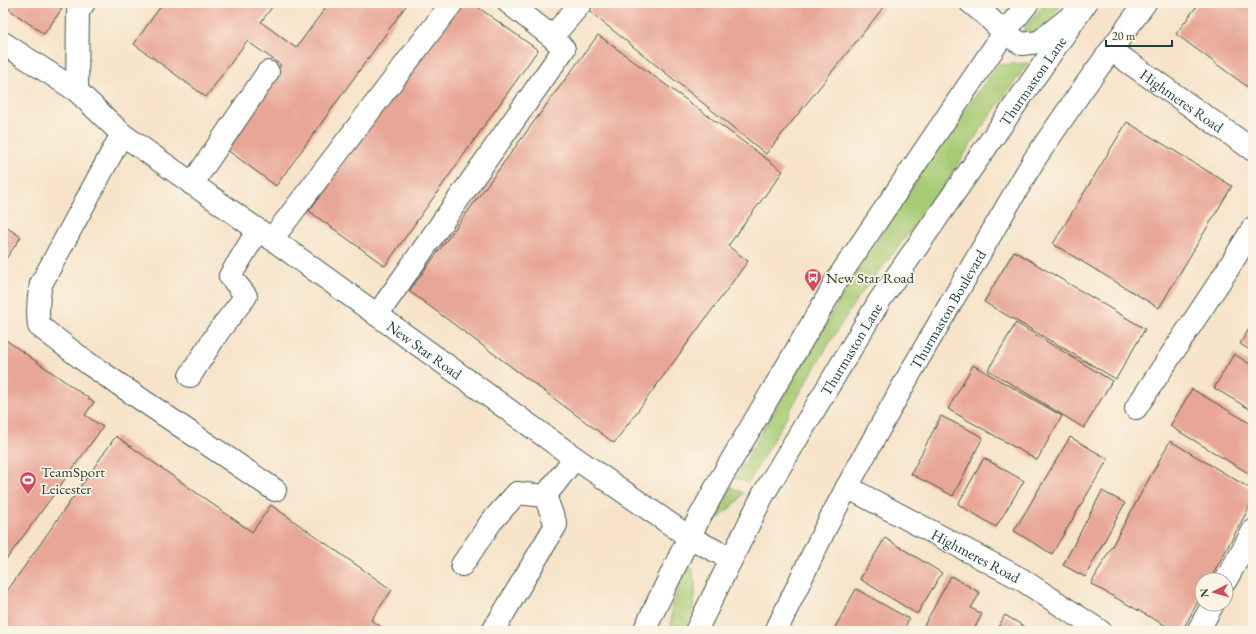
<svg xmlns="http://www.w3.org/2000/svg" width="1256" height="634" viewBox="0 0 1256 634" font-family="'EB Garamond',serif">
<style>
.green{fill:#a7cb75;stroke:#638454}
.building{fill:#e8a696}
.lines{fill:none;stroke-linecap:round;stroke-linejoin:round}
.minor-casing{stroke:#3f564a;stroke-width:24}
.highway-casing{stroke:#3f564a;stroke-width:24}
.minor{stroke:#fff;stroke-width:22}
.highway{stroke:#fff;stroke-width:22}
.labels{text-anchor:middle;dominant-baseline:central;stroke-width:3.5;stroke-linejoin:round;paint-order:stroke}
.street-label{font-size:15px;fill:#1f3d34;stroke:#fcf5e5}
.poi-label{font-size:15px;fill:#1f3d34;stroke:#fcf5e5;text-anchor:start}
</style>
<rect width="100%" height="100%" fill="#fcf5e5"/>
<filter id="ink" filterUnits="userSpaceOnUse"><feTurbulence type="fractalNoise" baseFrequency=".025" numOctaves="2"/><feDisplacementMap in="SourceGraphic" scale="8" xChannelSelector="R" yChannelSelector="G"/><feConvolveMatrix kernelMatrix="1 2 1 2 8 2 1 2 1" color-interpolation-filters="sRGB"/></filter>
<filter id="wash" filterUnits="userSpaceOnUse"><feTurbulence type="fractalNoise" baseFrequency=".012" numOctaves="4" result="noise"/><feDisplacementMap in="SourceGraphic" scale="16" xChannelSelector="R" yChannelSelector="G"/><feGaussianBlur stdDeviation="0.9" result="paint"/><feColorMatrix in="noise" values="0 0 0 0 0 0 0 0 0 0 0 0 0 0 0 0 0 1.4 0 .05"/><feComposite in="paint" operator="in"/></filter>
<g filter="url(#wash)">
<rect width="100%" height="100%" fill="#f6e3c9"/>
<g class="green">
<path d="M1045 3H1062C1050 19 1046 27 1027 35L1022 32Z"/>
<path d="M1028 63 978 133 931 205 857 299 822 355 748 483 736 478C816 336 900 196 998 65Z"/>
<polygon points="731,487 743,493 737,502 719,518 715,516"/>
<path d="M691 567C699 591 695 609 684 631H671L672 604 687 568Z"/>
</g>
<g id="blocks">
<g class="building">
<polygon points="3,3 66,3 44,34 3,5"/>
<polygon points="163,3 275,3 261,22 296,48 329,3 408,3 276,186 222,146 281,65 247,41 206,97 134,44"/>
<polygon points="456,3 472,3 538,50 385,266 309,211"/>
<polygon points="595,3 887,3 766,154 589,11"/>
<polygon points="1199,3 1253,3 1253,91 1176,34"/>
<polygon points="598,35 783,171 728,246 748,261 614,443 409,291"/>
<polygon points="1127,122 1232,186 1159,308 1053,244"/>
<polygon points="3,225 21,237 3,263"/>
<polygon points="1014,251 1145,329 1116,379 984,302"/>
<polygon points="1253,322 1253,352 1240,344"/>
<polygon points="1016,323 1112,381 1084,428 988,370"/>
<polygon points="3,338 94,402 85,415 103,427 3,564"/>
<polygon points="1234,354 1253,366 1253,411 1214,388"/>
<polygon points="973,365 1062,416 1037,460 948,409"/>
<polygon points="1192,389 1253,425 1253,476 1170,426"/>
<polygon points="941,416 983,437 953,496 911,474"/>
<polygon points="116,436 252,532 271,505 392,590 371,620 387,631 3,631 3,597"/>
<polygon points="1070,437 1108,459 1052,554 1014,531"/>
<polygon points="1170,441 1253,490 1253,500 1210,580 1202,580 1202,594 1182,631 1175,631 1091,584"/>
<polygon points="984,458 1024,481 996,527 958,504"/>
<polygon points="1102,491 1125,503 1085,577 1063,565"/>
<polygon points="885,538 942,573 917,614 860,579"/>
<polygon points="951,576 980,593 971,608 982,614 973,631 921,631"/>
<polygon points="856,589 909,619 903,631 833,631"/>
<polygon points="1005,615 1032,631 996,631"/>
</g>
</g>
</g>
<g filter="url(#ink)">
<use href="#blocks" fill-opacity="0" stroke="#3f564a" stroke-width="1"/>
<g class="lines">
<g class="minor-casing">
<g id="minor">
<polyline points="509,3 552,37 581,3"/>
<polyline points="971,3 987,16 1004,33 1022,44 1039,42 1076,12"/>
<path id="s1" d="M3 43 77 91 122 134 258 230 272 239 575 458 689 537 731 559"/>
<path id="s2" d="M1111 50 1253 150"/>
<polyline points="77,91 78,11 84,3"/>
<path d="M122 134 41 284C38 298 37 311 39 326L89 364 275 490"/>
<polyline points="192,184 268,72"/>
<polyline points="272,239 452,3"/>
<polyline points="377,315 564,49 552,37"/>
<polyline points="190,376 218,332 246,296 230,276 258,230"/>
<polyline points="1136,408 1226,272 1253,228"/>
<path id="s3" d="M847 487 1021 579 1100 631"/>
<polyline points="462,565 491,522 517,493 545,496 575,458"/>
<polyline points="1226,580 1253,531"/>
<polyline points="493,631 556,525 545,496"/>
<path id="s4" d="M776 631 824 531 847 487 913 368 1034 160 1082 90 1145 3"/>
<polyline points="1198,631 1213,604"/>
</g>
</g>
<g class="highway-casing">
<g id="highway">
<polyline points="644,631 689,537 721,478 830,293 834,284 1004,33 1028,3"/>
<path id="s5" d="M696 631 763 495 880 300 1086 3"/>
</g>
</g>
<use href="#minor" class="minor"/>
<use href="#highway" class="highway"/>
</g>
</g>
<defs>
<g id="bus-pin" transform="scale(0.9)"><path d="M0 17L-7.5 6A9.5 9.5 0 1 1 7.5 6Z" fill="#d1495b" stroke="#fcf5e5"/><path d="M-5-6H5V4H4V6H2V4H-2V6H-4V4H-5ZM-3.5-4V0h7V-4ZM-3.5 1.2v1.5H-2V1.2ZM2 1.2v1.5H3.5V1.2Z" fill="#fff"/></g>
<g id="stadium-pin" transform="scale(0.9)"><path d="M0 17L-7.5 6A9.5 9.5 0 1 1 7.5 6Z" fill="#d1495b" stroke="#fcf5e5"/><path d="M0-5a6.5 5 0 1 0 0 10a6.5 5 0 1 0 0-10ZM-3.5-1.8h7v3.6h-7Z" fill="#fff"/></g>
</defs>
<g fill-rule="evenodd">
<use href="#bus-pin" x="813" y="277"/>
<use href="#stadium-pin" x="28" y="480"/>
</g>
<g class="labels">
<g class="street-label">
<text stroke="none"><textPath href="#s5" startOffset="646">Thurmaston Lane</textPath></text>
<text stroke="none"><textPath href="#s2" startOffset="87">Highmeres Road</textPath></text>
<text stroke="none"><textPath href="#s4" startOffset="365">Thurmaston Boulevard</textPath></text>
<text stroke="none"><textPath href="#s5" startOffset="322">Thurmaston Lane</textPath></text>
<text stroke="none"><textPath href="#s1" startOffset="522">New Star Road</textPath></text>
<text stroke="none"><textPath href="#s3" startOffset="146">Highmeres Road</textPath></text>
</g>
<g class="poi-label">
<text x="826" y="277">New Star Road</text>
<text x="41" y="471">TeamSport<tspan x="41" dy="17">Leicester</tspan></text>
</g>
</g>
<rect width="1256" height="634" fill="none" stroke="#fcf5e5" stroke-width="16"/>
<g transform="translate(1214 592) rotate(264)"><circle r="19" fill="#fcf5e5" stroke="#a4ab9e"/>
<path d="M0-3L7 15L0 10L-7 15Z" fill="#d1495b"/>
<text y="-6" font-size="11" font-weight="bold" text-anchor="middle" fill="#1f3d34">N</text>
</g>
<path d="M1106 40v6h66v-6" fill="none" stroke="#1f3d34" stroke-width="2"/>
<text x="1112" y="40" font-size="12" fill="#1f3d34" stroke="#fcf5e5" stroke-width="3" paint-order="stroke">20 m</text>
</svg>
